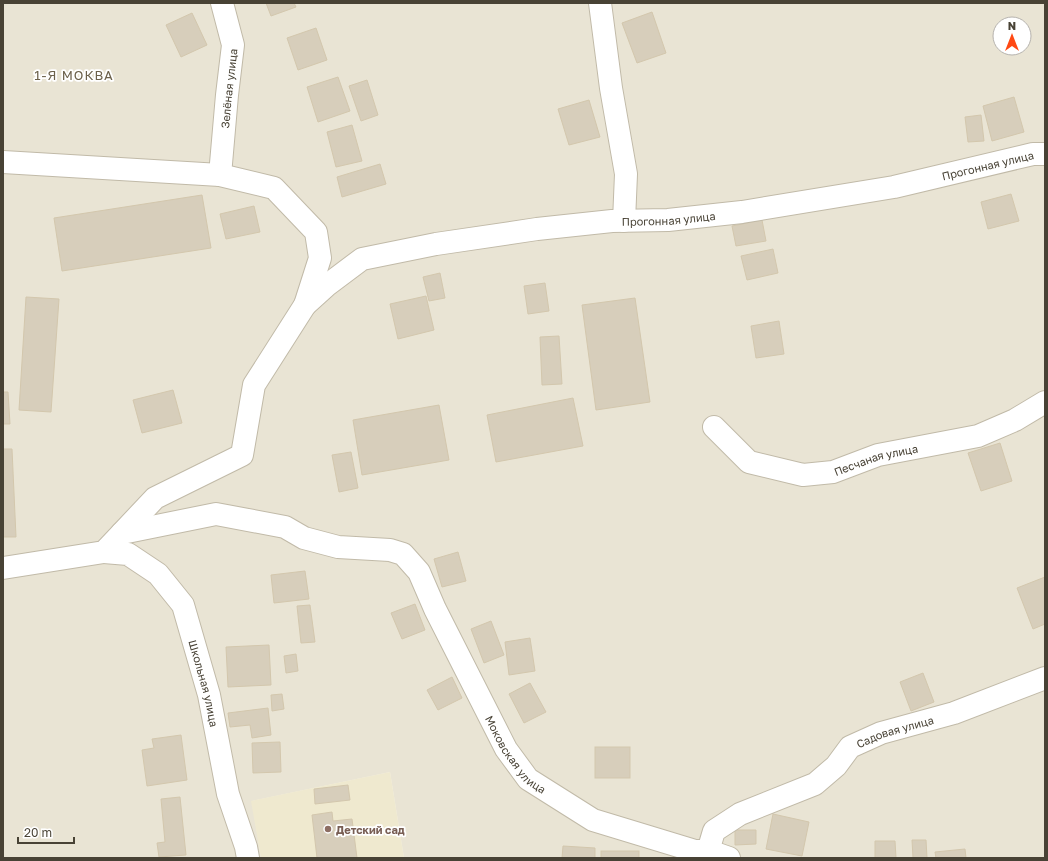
<svg xmlns="http://www.w3.org/2000/svg" width="1048" height="861" viewBox="0 0 1048 861" font-family="'Golos Text',sans-serif">
<style>
.residential{fill:#e9e4d4;fill-rule:evenodd}
.education{fill:#efe9cf}
.building{fill:#d7cebb;stroke:#d3c7ad}
.lines{fill:none;stroke-linecap:round;stroke-linejoin:round}
.minor-casing{stroke:#c1baa8;stroke-width:24}
.minor{stroke:#fff;stroke-width:22}
.education-dot{fill:#8d6e63;stroke:#fff;stroke-width:1.5}
.labels{text-anchor:middle;dominant-baseline:central;stroke-width:3.5;stroke-linejoin:round;paint-order:stroke}
.street-label{font-size:11px;fill:#484235;stroke:#fff}
.education-label{font-size:11px;font-weight:bold;fill:#785e54;stroke:#fff;text-anchor:start}
.quarter-label{font-size:13px;letter-spacing:1px;fill:#6c614b;stroke:#fff}
</style>
<rect width="100%" height="100%" fill="#f5f1e6"/>
<path class="residential" d="M3 3H1045V858H404L390 772 252 801 261 858H3ZM1000 24H1024V48H1000Z"/>
<polygon class="education" points="390,772 404,858 261,858 251,801"/>
<g class="building">
<polygon points="266,3 294,3 296,7 271,16"/>
<polygon points="652,12 666,53 637,63 622,23"/>
<polygon points="192,13 207,45 181,57 166,25"/>
<polygon points="316,28 327,60 298,70 287,38"/>
<polygon points="338,77 350,111 318,122 307,87"/>
<polygon points="367,80 378,115 361,121 349,86"/>
<polygon points="1014,97 1024,132 992,141 983,106"/>
<polygon points="589,100 600,137 569,145 558,109"/>
<polygon points="981,115 984,141 968,142 965,117"/>
<polygon points="352,125 362,161 336,167 327,132"/>
<polygon points="380,164 386,184 342,197 337,177"/>
<polygon points="1011,194 1019,221 988,229 981,202"/>
<polygon points="202,195 211,248 62,271 54,218"/>
<polygon points="254,206 260,232 226,239 220,214"/>
<polygon points="762,220 766,241 736,246 732,226"/>
<polygon points="773,249 778,273 747,280 741,256"/>
<polygon points="440,273 445,298 429,301 423,277"/>
<polygon points="545,283 549,311 528,314 524,286"/>
<polygon points="426,296 434,330 398,339 390,304"/>
<polygon points="26,297 59,299 51,412 19,410"/>
<polygon points="635,298 650,402 596,410 582,305"/>
<polygon points="779,321 784,354 756,358 751,326"/>
<polygon points="559,336 562,384 542,385 540,337"/>
<polygon points="173,390 182,423 142,433 133,400"/>
<polygon points="3,392 8,392 10,424 3,424"/>
<polygon points="573,398 583,446 496,462 487,415"/>
<polygon points="439,405 449,460 362,475 353,420"/>
<polygon points="1000,443 1012,481 981,491 968,453"/>
<polygon points="3,449 12,449 16,537 3,537"/>
<polygon points="351,452 358,488 339,492 332,455"/>
<polygon points="458,552 466,581 442,587 434,559"/>
<polygon points="305,571 309,599 274,603 271,575"/>
<polygon points="1045,577 1045,624 1033,629 1017,588"/>
<polygon points="415,604 425,630 402,639 391,613"/>
<polygon points="310,605 315,642 301,643 297,606"/>
<polygon points="491,621 504,655 484,663 471,629"/>
<polygon points="530,638 535,671 509,675 505,642"/>
<polygon points="269,645 271,685 228,687 226,647"/>
<polygon points="296,654 298,671 286,673 284,656"/>
<polygon points="923,673 934,702 911,711 900,682"/>
<polygon points="452,677 462,698 438,710 427,690"/>
<polygon points="530,683 546,712 524,723 509,694"/>
<polygon points="282,694 284,709 272,711 271,695"/>
<polygon points="268,708 271,735 252,738 250,725 230,727 228,713"/>
<polygon points="181,735 187,780 147,786 142,750 154,748 152,739"/>
<polygon points="280,742 281,772 253,773 252,743"/>
<rect x="595" y="747" width="35" height="31"/>
<polygon points="348,785 350,800 315,804 314,789"/>
<polygon points="180,797 186,855 159,857 157,843 165,842 161,799"/>
<polygon points="332,812 333,821 352,819 357,858 317,858 312,815"/>
<polygon points="773,814 809,822 802,856 766,849"/>
<polygon points="735,830 756,830 756,844 735,845"/>
<polygon points="912,840 926,840 927,858 913,858"/>
<polygon points="875,841 895,841 896,858 875,858"/>
<polygon points="563,846 595,848 595,858 562,858"/>
<polygon points="965,849 966,858 936,858 935,852"/>
<rect x="601" y="851" width="38" height="7"/>
</g>
<g class="lines">
<g class="minor-casing">
<g id="minor">
<polyline points="600,3 611,88 626,174 624,221"/>
<polyline points="3,162 220,175 274,188 316,232 320,258 305,305 254,385 242,455 155,498 122,533"/>
<path id="s1" d="M220 175 227 95 233 45 222 3"/>
<path id="s2" d="M305 305 326 286 362 259 436 244 537 229 612 221 668 220 742 212 894 187 1033 154H1045"/>
<path id="s3" d="M714 427 749 462 803 475 833 472 878 455 978 436 1015 420 1045 402"/>
<path id="s4" d="M104 552 128 554 158 574 183 605 209 695 228 794 246 847 248 858"/>
<path id="s5" d="M3 568 104 552 122 533 216 514 285 527 304 538 338 547 390 550 403 554 419 572 435 609 506 749 528 779 593 820 695 851H709L729 858"/>
<path id="s6" d="M706 858 714 831 740 814 815 784 836 766 850 747 881 733 954 713 1045 678"/>
</g>
</g>
<use href="#minor" class="minor"/>
</g>
<circle class="education-dot" cx="328" cy="829" r="4"/>
<g class="labels">
<g class="street-label">
<text stroke="none"><textPath href="#s1" startOffset="87">Зелёная улица</textPath></text>
<text stroke="none"><textPath href="#s2" startOffset="707">Прогонная улица</textPath></text>
<text stroke="none"><textPath href="#s2" startOffset="383">Прогонная улица</textPath></text>
<text stroke="none"><textPath href="#s3" startOffset="180">Песчаная улица</textPath></text>
<text stroke="none"><textPath href="#s4" startOffset="181">Школьная улица</textPath></text>
<text stroke="none"><textPath href="#s6" startOffset="239">Садовая улица</textPath></text>
<text stroke="none"><textPath href="#s5" startOffset="649">Моковская улица</textPath></text>
</g>
<g class="education-label">
<text x="336" y="829">Детский сад</text>
</g>
<g class="quarter-label">
<text x="74" y="75">1-Я МОКВА</text>
</g>
</g>
<rect width="1048" height="861" fill="none" stroke="#484235" stroke-width="8"/>
<g transform="translate(1012 36)"><circle r="19" fill="#ffffff" stroke="#b6b3ae"/>
<path d="M0-3L7 15L0 10L-7 15Z" fill="#ff4913"/>
<text y="-6" font-size="11" font-weight="bold" text-anchor="middle" fill="#484235">N</text>
</g>
<path d="M18 837v6h56v-6" fill="none" stroke="#484235" stroke-width="2"/>
<text x="24" y="837" font-size="12" fill="#484235" stroke="#ffffff" stroke-width="3" paint-order="stroke">20 m</text>
</svg>
